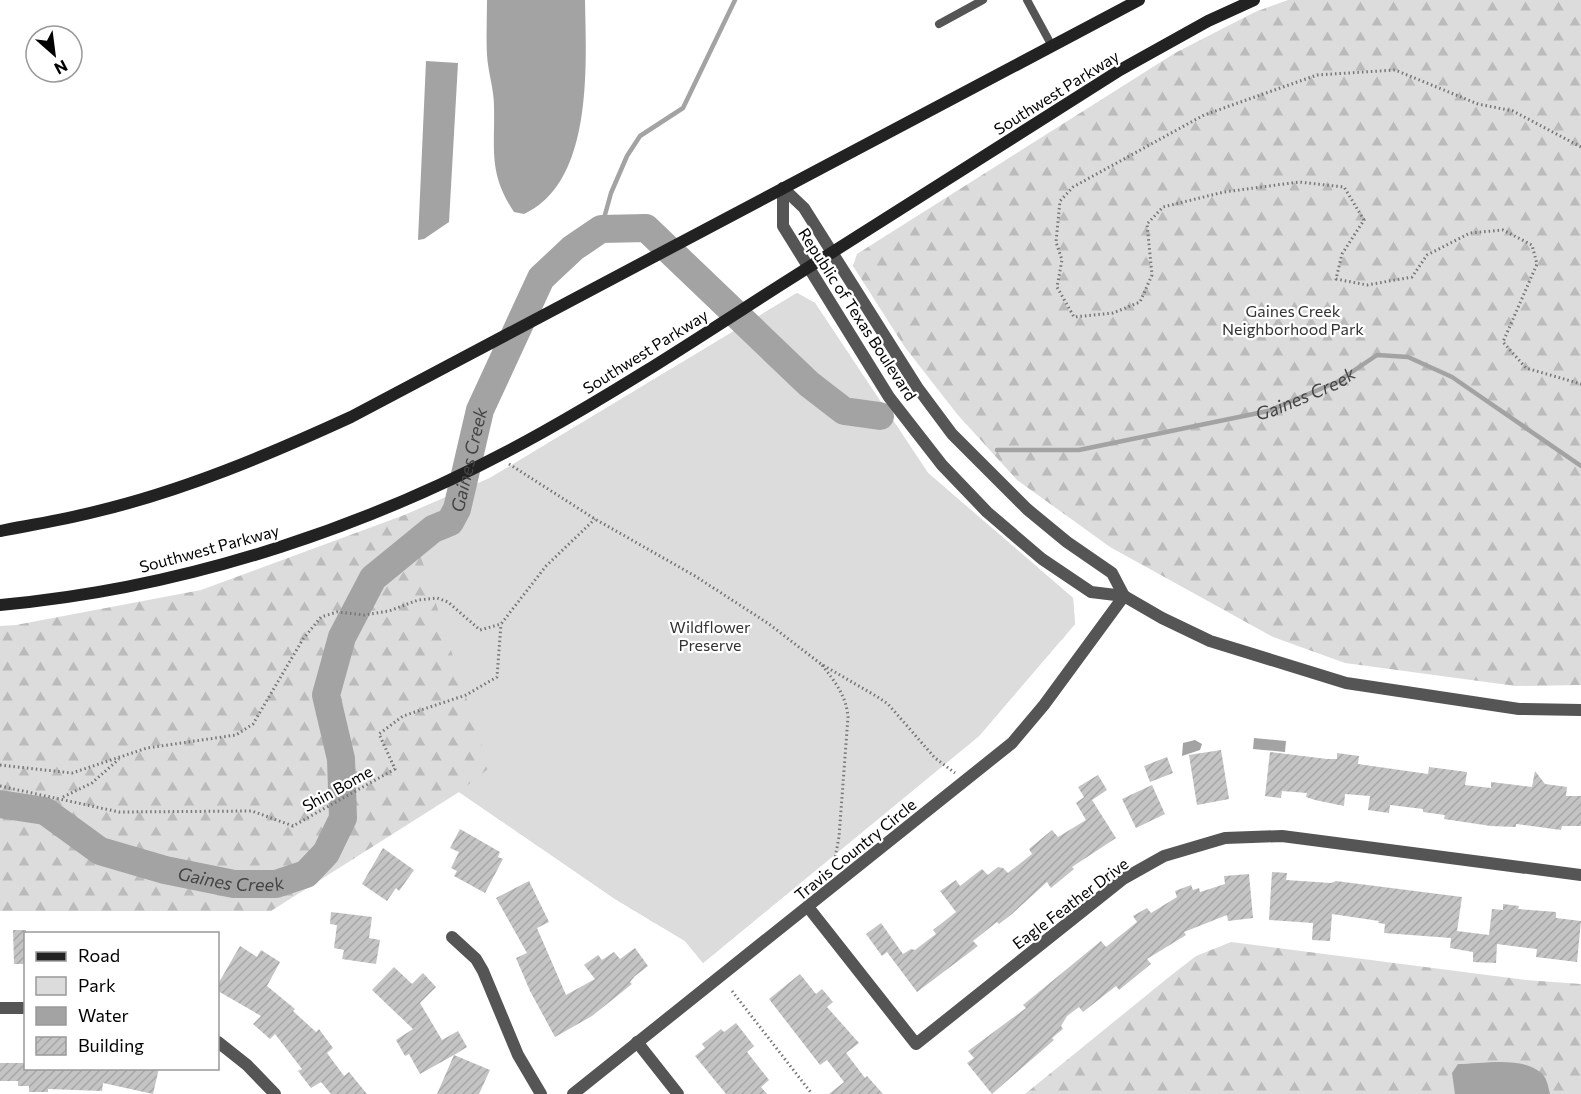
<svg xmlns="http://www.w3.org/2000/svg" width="1581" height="1094" viewBox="0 0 1581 1094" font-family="Commissioner,sans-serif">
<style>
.forest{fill:url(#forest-firs)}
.green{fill:#dcdcdc}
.water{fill:#a3a3a3}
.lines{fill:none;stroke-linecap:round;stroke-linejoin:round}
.stream{stroke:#a3a3a3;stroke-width:4.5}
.river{stroke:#a3a3a3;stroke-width:28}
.building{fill:url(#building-hatch)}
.path{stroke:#777;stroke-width:3;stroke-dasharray:1.5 3;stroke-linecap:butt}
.service{stroke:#555;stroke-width:8}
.minor{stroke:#555;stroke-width:12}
.tertiary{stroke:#555;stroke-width:12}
.secondary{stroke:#222;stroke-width:12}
.labels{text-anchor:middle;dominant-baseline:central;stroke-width:4.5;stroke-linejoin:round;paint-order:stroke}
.street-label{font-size:16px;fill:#000;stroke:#fff}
.park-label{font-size:16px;fill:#333;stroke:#fff}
.water-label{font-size:18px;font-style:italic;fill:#444;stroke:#fff}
</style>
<defs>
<pattern id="forest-firs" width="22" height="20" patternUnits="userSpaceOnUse" patternTransform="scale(1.5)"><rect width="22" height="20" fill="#dcdcdc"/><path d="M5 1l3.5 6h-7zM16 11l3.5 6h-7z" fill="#bbb"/></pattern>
<pattern id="building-hatch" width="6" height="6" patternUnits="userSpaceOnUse" patternTransform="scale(1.5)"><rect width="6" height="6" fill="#c4c4c4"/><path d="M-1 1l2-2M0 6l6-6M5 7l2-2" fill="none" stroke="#a7a7a7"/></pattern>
</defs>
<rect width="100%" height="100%" fill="#fff"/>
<g class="forest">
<polygon points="1288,0 1581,0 1581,685 1516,686 1345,663 1273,637 1110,547 1017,480 957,414 904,346 853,266 857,254 1175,53 1255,12"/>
<polygon points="797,293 815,303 928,473 1073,598 1075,624 979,736 703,963 685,941 615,899 459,792 271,911 0,911 0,626 16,625 201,590 407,514 490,478"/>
<polygon points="1231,942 1526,980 1581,984 1581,1094 1025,1094 1169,977 1196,956"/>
</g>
<polygon class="green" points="797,293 815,303 928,473 1073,598 1075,624 979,736 703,963 685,941 615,899 459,792 489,768 407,514 490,478"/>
<g class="water">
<path d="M487 0H585C586 64 594 182 524 214L514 212C488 173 495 149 494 106 494 89 488 72 487 55 486 37 487 18 487 0Z"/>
<polygon points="426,61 458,63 449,222 424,239 418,240"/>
<polygon points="1254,738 1286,741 1285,752 1253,749"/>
<polygon points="1195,740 1202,744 1200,750 1182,756 1183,743"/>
<path d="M1458 1064C1482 1064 1520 1056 1540 1072 1547 1077 1548 1086 1550 1094H1455L1452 1073Z"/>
</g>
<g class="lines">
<g class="stream">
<polyline points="601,229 611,193 627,156 640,136 683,108 735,0"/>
<path id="s1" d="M997 450H1079L1268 411 1337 382 1377 355 1408 357 1452 377 1581 466"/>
</g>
<path class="river" id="s2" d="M0 804 45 811 100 851 165 870 234 884H276L306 874 326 853 343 818 341 759 326 695 342 637 373 578 433 529 450 522 457 509 480 410 541 278 573 248 601 229 646 228 809 384 844 411 880 416"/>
</g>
<g class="building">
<polygon points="1221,750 1229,799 1197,805 1189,755"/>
<polygon points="1270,752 1327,759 1337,759 1337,753 1359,756 1358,764 1428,774 1429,767 1467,772 1465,785 1491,788 1491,782 1532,787 1535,771 1545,784 1567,787 1566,796 1581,796 1581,826 1562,826 1561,830 1516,824 1516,827 1491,826 1444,819 1445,815 1423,812 1423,809 1390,805 1389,813 1368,810 1370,796 1345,794 1344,806 1315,800 1306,797 1307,793 1282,791 1281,798 1265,796"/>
<polygon points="1167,757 1173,773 1150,782 1144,766"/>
<polygon points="1098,775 1107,790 1092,800 1116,838 1072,867 1074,869 1051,888 1047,882 1012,914 999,924 997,922 973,941 978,946 917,992 887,952 882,956 866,934 881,923 903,954 911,949 915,950 936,934 933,930 956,912 940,891 956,880 960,886 982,869 988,875 998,867 1003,868 1008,873 1032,854 1029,849 1052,830 1058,837 1086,820 1076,803 1084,797 1078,787"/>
<polygon points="1152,785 1165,814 1136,828 1122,799"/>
<polygon points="460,829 500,852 498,857 503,859 485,893 454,876 457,871 451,868 459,852 450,848"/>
<polygon points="383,848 414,870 399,891 396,888 387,901 362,884"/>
<polygon points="1272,872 1287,873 1286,880 1331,883 1336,881 1462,897 1457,931 1489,935 1492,909 1503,910 1503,904 1519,906 1518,909 1556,912 1556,918 1581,921 1577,962 1536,957 1537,949 1497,944 1496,963 1473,962 1473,952 1450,948 1451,938 1384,933 1385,924 1378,923 1379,921 1332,914 1330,941 1312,940 1313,923 1269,920"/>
<polygon points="1249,874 1253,918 1228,921 1227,915 1184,932 1186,935 1147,959 1151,964 1119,990 1116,986 1083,1012 1079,1007 1067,1016 1061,1026 1063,1029 1052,1038 1054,1040 992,1094 967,1063 974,1058 968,1051 1026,1008 1023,1005 1101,941 1106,947 1137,922 1133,916 1147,908 1151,913 1177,897 1175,891 1191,885 1193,890 1199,888 1200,892 1225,884 1224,876"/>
<polygon points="529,881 549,922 537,928 566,995 595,979 584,965 598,955 602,960 614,952 620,959 635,948 648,966 635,976 630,982 632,984 592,1016 555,1037 530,991 516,958 527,953 496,898"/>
<polygon points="331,912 372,917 369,938 380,940 376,964 342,959 344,950 334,948 337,925 330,924"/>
<polygon points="13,930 26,930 26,964 14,964"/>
<polygon points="240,946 257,957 261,950 280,962 267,986 295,1009 293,1011 316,1032 319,1029 333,1048 327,1053 344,1076 349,1072 367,1094 331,1094 321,1082 311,1088 298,1071 302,1069 275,1034 270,1039 253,1024 261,1016 218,991 218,984"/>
<polygon points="394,967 412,984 423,973 436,987 420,1003 442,1040 458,1031 467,1047 454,1055 490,1070 479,1094 437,1094 454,1055 420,1074 409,1054 405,1056 396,1040 413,1029 372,990"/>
<polygon points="800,974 816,994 822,989 833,1002 827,1007 859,1043 846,1053 865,1078 867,1076 883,1094 829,1094 844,1082 827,1060 820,1065 769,999"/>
<polygon points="736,1023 754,1046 747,1052 769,1080 761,1087 767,1094 726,1094 695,1056 705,1048 702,1044 721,1029 724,1032"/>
<polygon points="0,1063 26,1063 26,1068 159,1068 153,1094 103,1083 102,1091 48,1089 48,1092 29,1092 29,1086 18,1086 18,1081 0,1081"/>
</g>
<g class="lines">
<g class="path">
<polyline points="1581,147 1513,111 1478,104 1395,70 1317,75 1204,115 1073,187 1060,201 1056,242 1062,260 1057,287 1074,317 1113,313 1140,302 1152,275 1147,224 1163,207 1224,192 1299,182 1344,187 1364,220 1342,254 1336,279 1367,285 1412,277 1427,255 1470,233 1503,230 1532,245 1537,264 1503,342 1526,368 1581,384"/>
<polyline points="509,464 595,519 695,576 769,624 821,664 876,696 888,704 935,758 955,773"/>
<path d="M822 665C835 682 846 695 848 717L839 837 833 869"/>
<polyline points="0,765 72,773 147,748 236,735 253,724 303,639 321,617 337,612 364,615 389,611 418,600 437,598 448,602 480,630 501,624 546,566 595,519"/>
<polyline points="0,786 119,812 252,811 293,826 395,769 379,734 403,716 466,695 497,677 501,624"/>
<polyline points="63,797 92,783 119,759"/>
<polyline points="732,991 812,1094"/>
</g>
<g class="service">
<polyline points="1027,0 1052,46"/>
<polyline points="939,24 983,0"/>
</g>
<g class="minor">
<polyline points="808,907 916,1044 1123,879 1164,856 1225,838 1282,836 1581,875"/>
<polyline points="452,937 476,959 483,971 518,1055 541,1094"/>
<polyline points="0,1008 26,1008"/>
<polyline points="218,1042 247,1065 275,1094"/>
<polyline points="637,1042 678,1094"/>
</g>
<g class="tertiary">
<polyline points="783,188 783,226 889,397 942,465 987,512 1042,559 1091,592 1124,596 1162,618 1210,641 1346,683 1519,709 1581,710"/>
<polyline points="783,188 804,208 917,387 952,434 1027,509 1067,542 1112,573 1124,596"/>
<polyline points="573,1094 1012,743 1044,705 1124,596"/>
</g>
<g class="secondary">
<path d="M0 531C31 525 63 520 94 512 183 491 268 455 351 417L1139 0"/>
<path d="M0 605C189 588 377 525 543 432 624 387 701 336 779 286 893 214 1006 142 1120 70L1208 21 1254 0"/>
</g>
</g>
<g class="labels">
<g class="street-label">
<text transform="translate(1056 92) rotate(-32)">Southwest Parkway</text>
<text transform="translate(858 314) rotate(57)">Republic of Texas Boulevard</text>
<text transform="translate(645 351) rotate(-32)">Southwest Parkway</text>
<text transform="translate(209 548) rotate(-15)">Southwest Parkway</text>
<text transform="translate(337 788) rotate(-29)">Shin Bome</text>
<text transform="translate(855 849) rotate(-39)">Travis Country Circle</text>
<text transform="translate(1070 903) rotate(-37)">Eagle Feather Drive</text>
</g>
<g class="park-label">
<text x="1293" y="310">Gaines Creek<tspan x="1293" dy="18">Neighborhood Park</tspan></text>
<text x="710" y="626">Wildflower<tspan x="710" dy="18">Preserve</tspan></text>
</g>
<g class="water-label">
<text stroke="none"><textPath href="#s1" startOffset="316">Gaines Creek</textPath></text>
<text stroke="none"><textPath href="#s2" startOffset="806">Gaines Creek</textPath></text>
<text stroke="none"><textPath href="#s2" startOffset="248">Gaines Creek</textPath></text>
</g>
</g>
<rect x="24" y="932" width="195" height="138" fill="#ffffff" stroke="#999999" stroke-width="1.5"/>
<rect x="36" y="952" width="30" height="9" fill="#222222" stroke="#999999" stroke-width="1.5"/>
<text x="78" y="962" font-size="18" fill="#000000">Road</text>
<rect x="36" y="977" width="30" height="18" fill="#dcdcdc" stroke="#999999" stroke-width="1.5"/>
<text x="78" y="992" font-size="18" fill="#000000">Park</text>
<rect x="36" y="1007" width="30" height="18" fill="#a3a3a3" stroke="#999999" stroke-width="1.5"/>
<text x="78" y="1022" font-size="18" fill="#000000">Water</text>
<rect x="36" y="1037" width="30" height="18" fill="url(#building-hatch)" stroke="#999999" stroke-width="1.5"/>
<text x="78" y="1052" font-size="18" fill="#000000">Building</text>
<g transform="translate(54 54) rotate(152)"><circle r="28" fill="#ffffff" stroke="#999999" stroke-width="1.5"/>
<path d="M0-4.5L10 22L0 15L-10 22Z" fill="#000000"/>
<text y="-9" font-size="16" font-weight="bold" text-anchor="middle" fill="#000000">N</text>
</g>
</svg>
